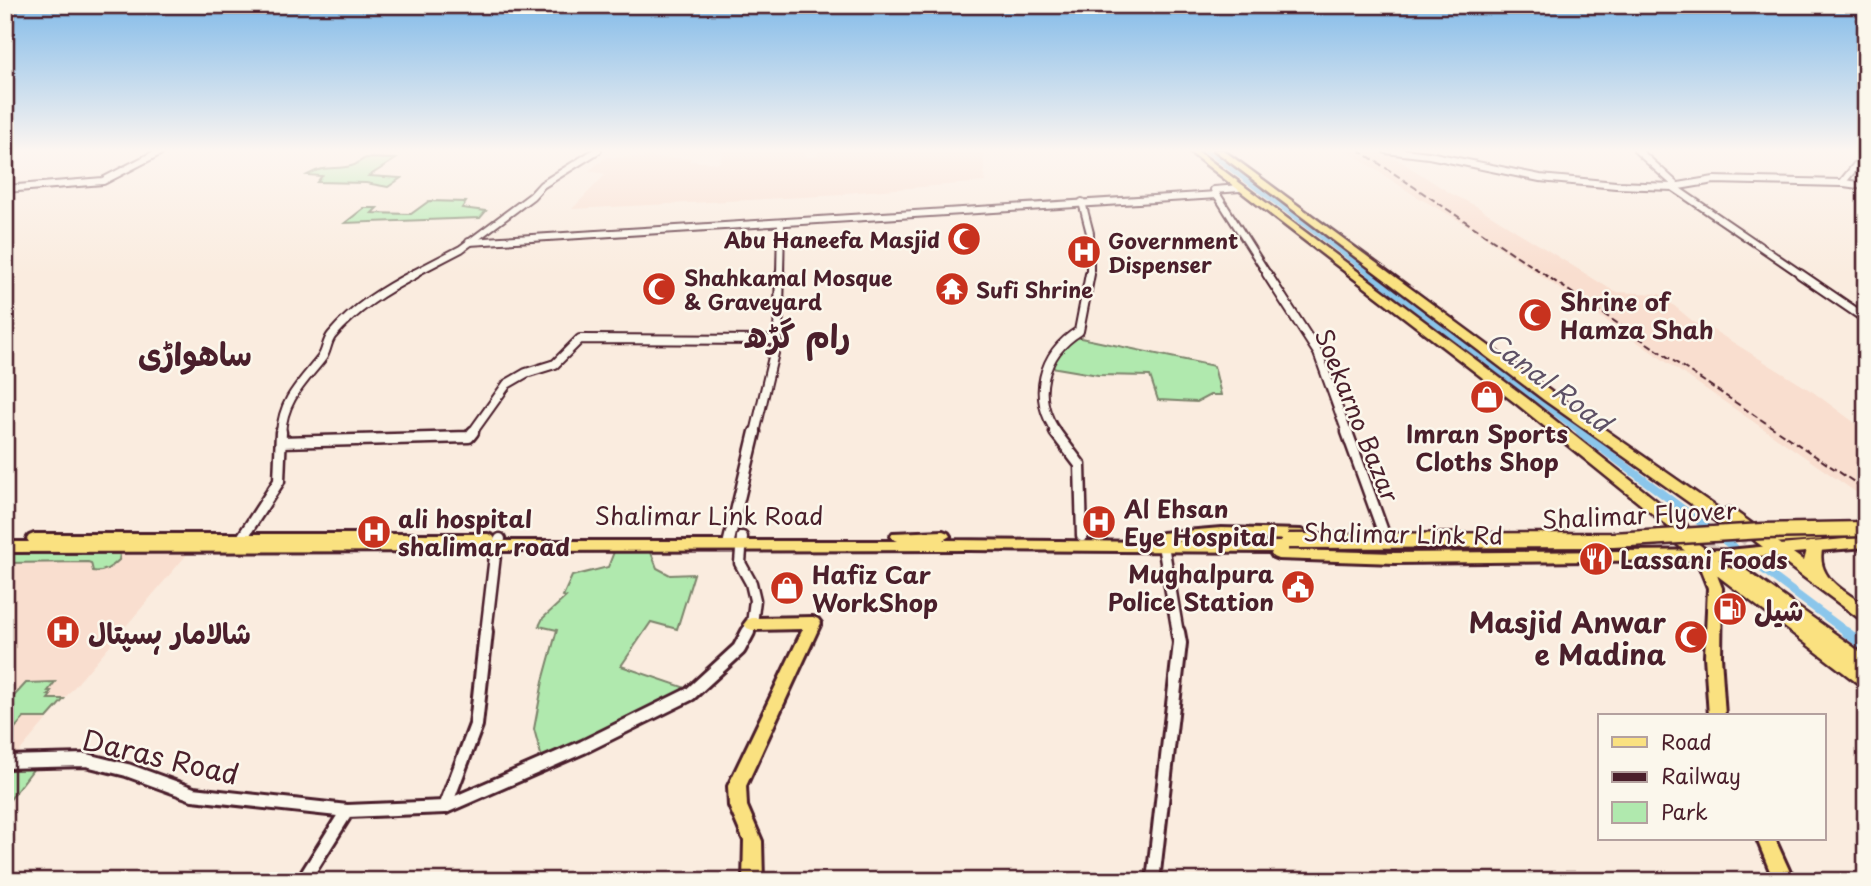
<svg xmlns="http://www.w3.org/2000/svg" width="1871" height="886" viewBox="0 0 1871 886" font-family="'Playpen Sans','Playpen Sans Arabic',sans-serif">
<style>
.built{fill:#f9decf}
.green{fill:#b0e9ae;stroke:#7d846c;stroke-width:2}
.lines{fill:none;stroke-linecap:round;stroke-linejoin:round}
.canal-far3{stroke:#8bc6eb;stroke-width:5}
.canal-far2{stroke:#8bc6eb;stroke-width:6}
.canal-far1{stroke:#8bc6eb;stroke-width:8}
.canal{stroke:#8bc6eb;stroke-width:10}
.highway-tunnel{stroke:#d7c3bb;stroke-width:16;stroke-dasharray:16 8;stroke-linecap:butt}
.minor-far3-casing{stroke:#4a1f2b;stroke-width:10}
.minor-far2-casing{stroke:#4a1f2b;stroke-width:12}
.minor-far1-casing{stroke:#4a1f2b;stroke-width:15}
.minor-casing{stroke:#4a1f2b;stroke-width:18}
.major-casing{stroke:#4a1f2b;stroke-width:6}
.highway-casing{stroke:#4a1f2b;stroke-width:5}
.minor-far3{stroke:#fbf7ec;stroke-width:6}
.minor-far2{stroke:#fbf7ec;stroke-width:8}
.minor-far1{stroke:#fbf7ec;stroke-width:10}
.minor{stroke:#fbf7ec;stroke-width:12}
.major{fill:#fae180;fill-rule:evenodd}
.highway{fill:#fae180;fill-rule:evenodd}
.rail{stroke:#4a1f2b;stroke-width:2;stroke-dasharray:7 3.5;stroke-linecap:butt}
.major-bridge-casing{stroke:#4a1f2b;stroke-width:19;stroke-linecap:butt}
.major-bridge{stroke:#fae180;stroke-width:14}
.labels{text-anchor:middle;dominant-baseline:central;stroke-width:5;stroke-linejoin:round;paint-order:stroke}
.far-poi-label{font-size:21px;font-weight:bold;fill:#4a1f2b;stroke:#fbf7ec;text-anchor:start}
.poi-label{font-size:24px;font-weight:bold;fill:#4a1f2b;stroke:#fbf7ec;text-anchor:start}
.street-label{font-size:24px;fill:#4a1f2b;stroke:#fbf7ec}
.water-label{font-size:26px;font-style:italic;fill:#5e5165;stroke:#fbf7ec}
.near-poi-label{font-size:28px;font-weight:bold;fill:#4a1f2b;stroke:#fbf7ec;text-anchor:start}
.near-street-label{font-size:28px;fill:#4a1f2b;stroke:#fbf7ec}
.district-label{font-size:32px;font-weight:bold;fill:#4a1f2b;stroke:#fbf7ec}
</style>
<rect width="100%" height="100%" fill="#faecdf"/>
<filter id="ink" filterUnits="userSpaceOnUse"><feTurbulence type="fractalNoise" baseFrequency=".0143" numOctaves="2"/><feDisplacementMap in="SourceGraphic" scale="14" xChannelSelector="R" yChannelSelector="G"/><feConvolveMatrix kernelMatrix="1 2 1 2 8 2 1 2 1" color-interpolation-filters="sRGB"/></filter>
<g filter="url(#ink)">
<g class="built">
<polygon points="723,150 803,150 806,157 817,156 818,150 983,150 985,182 845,193 843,195 572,209 606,174 589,171 606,157 691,158 690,161 719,163"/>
<polygon points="1346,150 1383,150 1450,193 1476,206 1615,292 1660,294 1696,324 1705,325 1813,392 1866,431 1866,499 1467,225 1414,195"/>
<polygon points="189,552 13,759 5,759 5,553"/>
</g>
<g class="green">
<path d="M366 158 396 159 369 176 401 178 388 187 366 183 317 182 322 176 307 175C324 165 334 170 351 166 357 165 360 160 366 158Z"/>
<polygon points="429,201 466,202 462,208 486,211 480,218 345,223 364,208 377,208 372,213 411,214"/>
<polygon points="1076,337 1214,366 1221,395 1210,395 1197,402 1158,400 1150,376 1098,375 1051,367 1065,345"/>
<polygon points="650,550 657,568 670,575 694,574 677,629 651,622 621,666 683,687 680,694 543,762 534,729 543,681 557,630 539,626 543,618 566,597 563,596 572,576 608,567 614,552"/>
<path d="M11 554H120L119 560C112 567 103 573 93 571L91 563 88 562 5 563Z"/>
<polygon points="55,682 48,691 51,691 48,695 51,695 48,699 64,699 47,718 24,718 14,729 5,730 5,706 26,683"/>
<polygon points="38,763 5,806 5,765"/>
</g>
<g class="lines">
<polyline class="canal-far3" points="1206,150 1372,275"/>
<polyline class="canal-far2" points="1370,274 1582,433"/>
<polyline class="canal-far1" points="1580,432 1848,633"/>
<polyline class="canal" points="1846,632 1866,647"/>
<g class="highway-tunnel">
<polyline points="1736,529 1781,563"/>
<polyline points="1684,531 1727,564"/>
</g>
<g class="minor-far3-casing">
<g id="minor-far3">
<polyline points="1386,150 1429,155 1540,178 1616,185 1673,187 1714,180 1842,183 1866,153"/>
<polyline points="1637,150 1676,185"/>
<polyline points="1844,183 1866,186"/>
<polyline points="1673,187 1802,275"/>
<polyline points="1240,188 1214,190 1268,275"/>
<polyline points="5,189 103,181 163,150"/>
<polyline points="1082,202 1090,233 1090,275"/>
<polyline points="469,242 1217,195"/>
<polyline points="411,275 461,249 532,196 542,185 598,150"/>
<polyline points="780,275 781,223"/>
</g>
</g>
<g class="minor-far2-casing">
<g id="minor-far2">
<polyline points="1267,274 1318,353 1347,433"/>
<polyline points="1800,274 1866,319"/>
<path d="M281 433C283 400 301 384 321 359 327 352 326 342 332 335 355 308 384 290 415 274"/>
<polyline points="472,433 507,384 526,373 555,364 580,339 777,340"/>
<polyline points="755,433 778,336 780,274"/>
<path d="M1057 433C1031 397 1042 354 1079 331L1090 274"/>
</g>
</g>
<g class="minor-far1-casing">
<g id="minor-far1">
<polyline points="1055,432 1080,465 1082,536"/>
<polyline points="1347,432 1385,537"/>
<polyline points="281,442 469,437 473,432"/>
<polyline points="742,537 740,563 751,583 755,600 752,624 747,633"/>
<polyline points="242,538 279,481 281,432"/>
<polyline points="728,545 755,432"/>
<polyline points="1163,545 1178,633"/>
<polyline points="486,633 496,547 500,539"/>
</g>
</g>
<g class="minor-casing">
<g id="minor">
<polyline points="5,762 86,760 127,770 193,794 347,811"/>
<polyline points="445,807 476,725 486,632"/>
<polyline points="303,881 347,811 445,807 583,747 690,694 739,649 748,632"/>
<polyline points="1153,881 1180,643 1178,632"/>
</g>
</g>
<g class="major-casing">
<g id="major">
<polygon points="1221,528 1301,530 1306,532 1308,535 1306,538 1301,540 1221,538 1173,542 1289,542 1294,544 1296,547 1294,550 1395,553 1728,550 1866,537 1866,547 1711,560 1722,588 1721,656 1725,716 1709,716 1705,656 1708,588 1697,560 1395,563 1278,559 1273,557 1271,554 1272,552 969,550 5,552 5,542 29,542 27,539 29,536 34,534 488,534 493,536 495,539 493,541 898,541 893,539 891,536 893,533 943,531 948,533 950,536 943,540 1158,542 1155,538 1157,535 1162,533"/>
<polygon points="1816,532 1821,534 1823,537 1821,540 1772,543 1767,541 1765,538 1767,535 1772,533"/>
<polygon points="813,617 818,619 821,623 746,786 747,806 762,841 763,881 743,881 744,841 729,806 728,786 803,629 752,630 747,628 744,624 747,620 752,618"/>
<polygon points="1757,839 1775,839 1794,881 1774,881"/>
</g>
</g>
<g class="highway-casing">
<g id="highway">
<polygon points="1187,150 1196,150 1528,399 1686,524 1688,528 1683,532 1731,569 1737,566 1743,568 1866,656 1866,687 1860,685 1666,536 1664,532 1670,528 1518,405"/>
<path d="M1214 150H1223L1554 394 1722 511 1728 508 1733 510 1804 561 1809 542H1821L1823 546C1814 577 1843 590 1866 606V621L1860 619 1739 529 1733 531 1728 530 1544 400Z"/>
</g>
</g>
<use href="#minor-far3" class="minor-far3"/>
<use href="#minor-far2" class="minor-far2"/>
<use href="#minor-far1" class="minor-far1"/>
<use href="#minor" class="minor"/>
<use href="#major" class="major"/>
<use href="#highway" class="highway"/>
<polyline class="rail" points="1359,150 1866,490"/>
<g class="major-bridge-casing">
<polyline id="major-bridge" points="1288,541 1613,540 1763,531 1866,529"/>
</g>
<use href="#major-bridge" class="major-bridge"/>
</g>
</g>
<linearGradient id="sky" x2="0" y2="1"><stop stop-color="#83bbe9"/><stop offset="0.55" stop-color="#fdf6f1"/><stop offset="1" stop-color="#fdf6f1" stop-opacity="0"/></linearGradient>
<rect width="1871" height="274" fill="url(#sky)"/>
<defs>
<g id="mosque-disc" transform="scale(1.75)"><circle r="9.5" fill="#c8321e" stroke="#fbf7ec"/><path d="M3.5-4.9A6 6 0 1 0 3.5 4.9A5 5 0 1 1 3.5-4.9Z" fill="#fff"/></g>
<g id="hospital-disc" transform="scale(1.75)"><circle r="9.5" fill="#c8321e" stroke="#fbf7ec"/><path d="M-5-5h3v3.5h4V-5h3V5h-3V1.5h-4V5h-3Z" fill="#fff"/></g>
<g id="temple-disc" transform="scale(1.75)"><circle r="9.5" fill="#c8321e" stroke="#fbf7ec"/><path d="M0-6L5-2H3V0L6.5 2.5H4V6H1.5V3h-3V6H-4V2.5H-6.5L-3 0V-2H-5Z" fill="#fff"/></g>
<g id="shop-disc" transform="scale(1.75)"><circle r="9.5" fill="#c8321e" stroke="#fbf7ec"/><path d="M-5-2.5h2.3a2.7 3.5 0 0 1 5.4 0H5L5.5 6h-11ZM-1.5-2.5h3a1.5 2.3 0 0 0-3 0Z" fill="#fff"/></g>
<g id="restaurant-disc" transform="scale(1.75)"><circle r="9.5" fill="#c8321e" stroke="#fbf7ec"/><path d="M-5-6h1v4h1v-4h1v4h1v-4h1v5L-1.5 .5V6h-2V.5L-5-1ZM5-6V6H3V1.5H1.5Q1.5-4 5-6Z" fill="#fff"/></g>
<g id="civic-disc" transform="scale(1.75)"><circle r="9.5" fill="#c8321e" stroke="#fbf7ec"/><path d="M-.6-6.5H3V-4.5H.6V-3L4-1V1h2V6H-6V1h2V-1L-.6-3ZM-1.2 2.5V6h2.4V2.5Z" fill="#fff"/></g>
<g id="fuel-disc" transform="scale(1.75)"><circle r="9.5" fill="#c8321e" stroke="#fbf7ec"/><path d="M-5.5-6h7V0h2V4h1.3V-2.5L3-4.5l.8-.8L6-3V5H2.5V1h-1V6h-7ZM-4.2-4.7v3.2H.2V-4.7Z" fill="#fff"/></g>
</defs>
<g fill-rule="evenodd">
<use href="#mosque-disc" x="964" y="239"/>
<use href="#hospital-disc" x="1084" y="252"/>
<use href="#mosque-disc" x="659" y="289"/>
<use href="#temple-disc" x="952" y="289"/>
<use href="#mosque-disc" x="1535" y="315"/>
<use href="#shop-disc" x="1487" y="397"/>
<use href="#hospital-disc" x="1099" y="522"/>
<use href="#hospital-disc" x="374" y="532"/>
<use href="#restaurant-disc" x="1596" y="559"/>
<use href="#civic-disc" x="1298" y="587"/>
<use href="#shop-disc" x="787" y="588"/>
<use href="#fuel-disc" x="1730" y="609"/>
<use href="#hospital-disc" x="63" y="632"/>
<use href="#mosque-disc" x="1691" y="637"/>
</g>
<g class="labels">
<g class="far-poi-label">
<text x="940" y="239" text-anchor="end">Abu Haneefa Masjid</text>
<text x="1108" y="240">Government<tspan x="1108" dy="24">Dispenser</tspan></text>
<text x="684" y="277">Shahkamal Mosque<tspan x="684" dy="24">&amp; Graveyard</tspan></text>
<text x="976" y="289">Sufi Shrine</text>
</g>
<g class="poi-label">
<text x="1560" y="301">Shrine of<tspan x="1560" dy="28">Hamza Shah</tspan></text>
<text x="1487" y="433" text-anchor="middle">Imran Sports<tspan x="1487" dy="28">Cloths Shop</tspan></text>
<text x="1124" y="508">Al Ehsan<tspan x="1124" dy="28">Eye Hospital</tspan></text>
<text x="398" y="518">ali hospital<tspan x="398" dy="28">shalimar road</tspan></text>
<text x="1620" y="559">Lassani Foods</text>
<text x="1274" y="573" text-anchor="end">Mughalpura<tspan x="1274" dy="28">Police Station</tspan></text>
<text x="812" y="574">Hafiz Car<tspan x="812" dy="28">WorkShop</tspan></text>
</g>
<g class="street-label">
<text transform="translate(1358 415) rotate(68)">Soekarno Bazar</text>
<text transform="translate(1639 514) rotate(-3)">Shalimar Flyover</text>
<text x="709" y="515">Shalimar Link Road</text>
<text transform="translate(1403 533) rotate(1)">Shalimar Link Rd</text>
</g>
<g class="water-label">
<text transform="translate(1549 381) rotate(37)">Canal Road</text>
</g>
<g class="near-poi-label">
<text x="1754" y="609">شیل</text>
<text x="1666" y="621" text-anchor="end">Masjid Anwar<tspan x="1666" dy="32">e Madina</tspan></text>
<text x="88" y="632">شالامار ہسپتال</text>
</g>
<g class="near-street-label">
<text transform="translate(161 756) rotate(13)">Daras Road</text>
</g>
<g class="district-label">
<text x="797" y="335">رام گڑھ</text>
<text x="195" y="353">ساھواڑی</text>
</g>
</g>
<rect width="1871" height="886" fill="none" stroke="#fbf7ec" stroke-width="28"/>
<rect x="14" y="14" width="1843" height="858" fill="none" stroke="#4a1f2b" stroke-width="2.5" filter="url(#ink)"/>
<rect x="1598" y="714" width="228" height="126" fill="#fbf7ec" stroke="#b4a19f" stroke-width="2"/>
<rect x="1612" y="737" width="35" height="10" fill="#fae180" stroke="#b4a19f" stroke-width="2"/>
<text x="1661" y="750" font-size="21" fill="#4a1f2b">Road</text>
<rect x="1612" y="772" width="35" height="10" fill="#4a1f2b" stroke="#b4a19f" stroke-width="2"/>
<text x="1661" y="784" font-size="21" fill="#4a1f2b">Railway</text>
<rect x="1612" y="802" width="35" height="21" fill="#b0e9ae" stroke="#b4a19f" stroke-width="2"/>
<text x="1661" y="820" font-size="21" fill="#4a1f2b">Park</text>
</svg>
